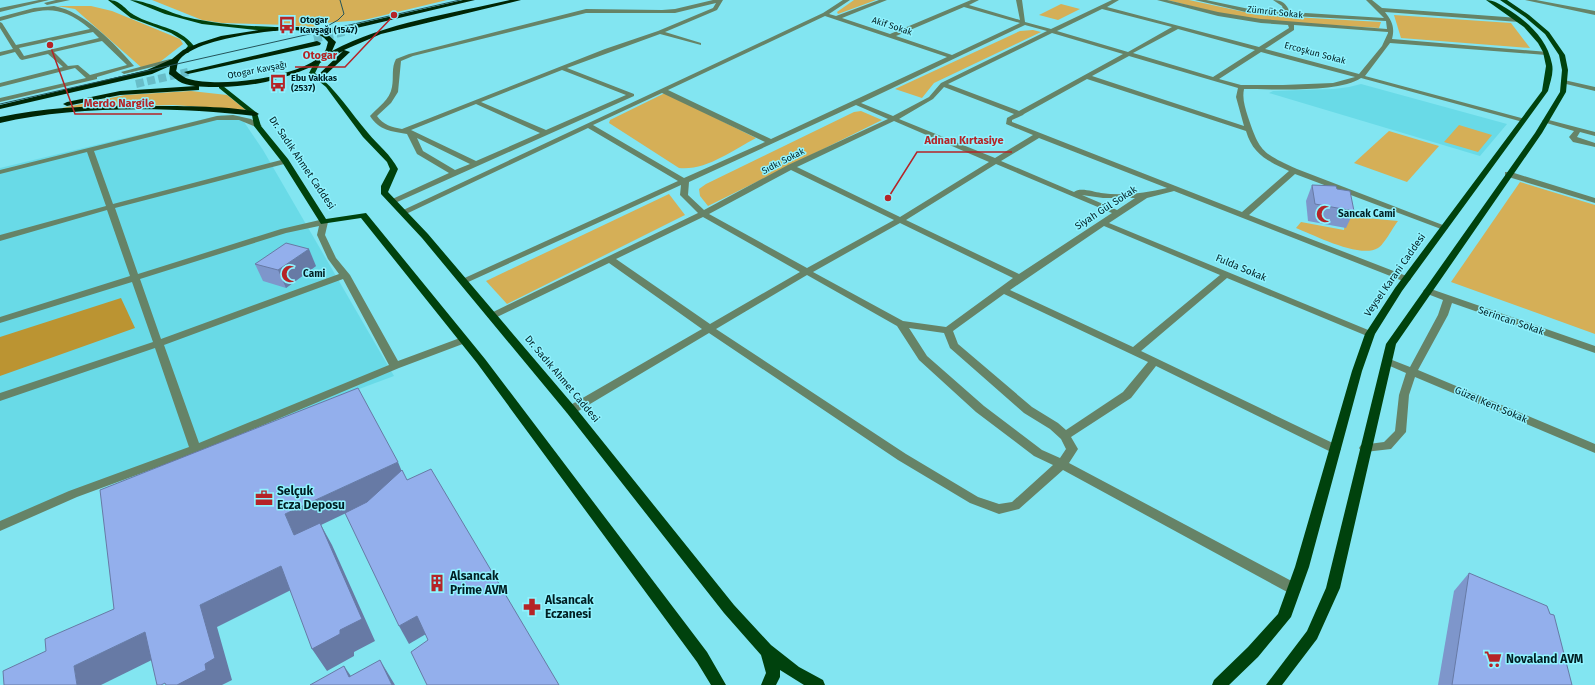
<svg xmlns="http://www.w3.org/2000/svg" width="1595" height="685" viewBox="0 0 1595 685" font-family="'Fira Sans',sans-serif">
<style>
.built{fill:#69dae7}
.green{fill:#d5af57}
.forest{fill:#bb9432}
.lines{fill:none;stroke-linecap:round;stroke-linejoin:round}
.highway-tunnel{stroke:#68bdc8;stroke-width:8;stroke-dasharray:8 3.5;stroke-linecap:butt}
.minor{fill:#668367;fill-rule:evenodd}
.major{fill:#00420d;fill-rule:evenodd}
.highway{fill:#002605;fill-rule:evenodd}
.tram{stroke:#23545a;stroke-width:1}
.wall{fill:#7e96cb}
.shaded-wall{fill:#677aa5}
.building{fill:#93afec;stroke:#677aa5}
.labels{text-anchor:middle;dominant-baseline:central;stroke-width:3;stroke-linejoin:round;paint-order:stroke}
.far-street-label{font-size:9px;fill:#001f23;stroke:#90f2fe}
.far-poi-label{font-size:9px;font-weight:bold;fill:#001f23;stroke:#90f2fe;text-anchor:start}
.street-label{font-size:10px;fill:#001f23;stroke:#90f2fe}
.poi-label{font-size:10px;font-weight:bold;fill:#001f23;stroke:#90f2fe;text-anchor:start}
.near-poi-label{font-size:12px;font-weight:bold;fill:#001f23;stroke:#90f2fe;text-anchor:start}
.leader{fill:none;stroke:#b52427;stroke-width:1.5}
.callout-dot{fill:#b52427;stroke:#90f2fe;stroke-width:1.5}
.callout-label{font-size:11px;text-anchor:middle;font-weight:bold;fill:#b52427;stroke:#90f2fe;stroke-width:3;stroke-linejoin:round;paint-order:stroke}
</style>
<rect width="100%" height="100%" fill="#82e5f1"/>
<g class="built">
<polygon points="1361,84 1507,124 1480,156 1269,93 1273,91 1334,89 1349,87"/>
<polygon points="221,115 240,116 263,150 394,376 0,522 0,168"/>
</g>
<g class="green">
<polygon points="152,0 447,0 364,20 324,23 314,28 288,25 222,23 202,20"/>
<polygon points="854,0 876,0 838,14 837,12"/>
<polygon points="1167,0 1189,0 1258,15 1381,22 1379,28 1264,21 1219,13"/>
<polygon points="1061,4 1080,9 1058,20 1039,15"/>
<polygon points="57,6 91,6 112,11 180,39 183,44 156,65 142,68 75,9"/>
<polygon points="1394,15 1511,23 1530,48 1401,38"/>
<polygon points="1033,30 1041,32 934,83 922,98 895,89 1020,31"/>
<polygon points="191,91 227,95 246,110 173,105 62,108 125,95"/>
<path d="M665 93 756 138C733 150 706 171 679 168L609 123 610 120Z"/>
<polygon points="861,111 882,120 708,206 700,196 699,189 706,184 854,112"/>
<polygon points="1459,125 1492,135 1478,152 1444,142"/>
<polygon points="1389,131 1439,146 1407,182 1354,163"/>
<polygon points="1520,182 1595,205 1595,334 1451,282"/>
<polygon points="669,194 685,215 507,304 486,281"/>
<path d="M1345 216 1398 221C1393 227 1384 245 1378 248 1360 259 1314 235 1296 228L1301 222 1344 230Z"/>
</g>
<polygon class="forest" points="121,298 135,328 0,376 0,337"/>
<g class="lines">
<g class="highway-tunnel">
<polyline points="314,39 357,29"/>
<polyline points="136,84 188,72"/>
</g>
<g class="minor">
<polygon points="39,0 49,0 0,12 0,8"/>
<polygon points="56,0 70,0 47,5 44,3"/>
<path d="M713 0H723L717 10 665 32 701 43V45L660 34 567 68 634 94V96L395 203H392L388 201 449 173 417 154 407 134C391 131 380 131 370 116 378 107 390 100 392 87 394 77 391 68 396 59L409 54 586 9 662 10 675 9ZM716 3 713 8 658 31 605 49 402 129C392 127 383 125 377 116L391 103 398 92 401 61 413 56 586 13H675ZM562 70 626 95 546 130 481 102ZM476 104 540 133 476 161 411 130ZM417 138 470 164 455 170 423 151Z"/>
<path d="M843 0H850L829 14 836 16 879 0H887L842 18 890 34 971 0H979L969 5 1020 20 1016 0H1022L1025 22 1051 29 1112 0H1119L1107 7 1259 47 1289 28 1288 25 1261 23 1218 16 1157 0H1167L1218 12 1261 19 1387 29 1386 21 1254 14 1195 0H1206L1254 10 1284 12 1282 6 1273 0C1283 0 1286 4 1290 12L1384 18 1366 0H1372L1382 8 1519 18 1522 20 1519 22 1385 12C1392 21 1395 27 1392 39L1548 52V54L1546 55 1390 43 1365 76 1525 119 1526 120 1523 122 1361 78C1339 93 1272 89 1244 89 1242 99 1245 107 1248 117 1260 153 1263 153 1297 169L1448 227 1447 229H1441L1295 174 1249 215 1409 277 1411 279 1409 281H1403L1174 191 1147 198 1109 223 1373 332 1375 334 1370 337 1367 336 1227 278 1141 351 1339 446 1341 449 1339 452H1331L1156 366 1131 398 1071 437 1078 449 1069 463 1299 585 1301 589 1299 593 1294 595 1289 593 1063 470 1019 509 999 514 970 503 898 460 709 333 575 413H567L566 410 567 407 702 329 609 263 495 318H489L487 316 489 314 698 213 680 195 681 185 466 283 463 284 458 281 678 181 588 128 406 214H403L399 212 823 13ZM964 7 1020 23 952 55 896 36ZM1102 9 1172 27 1128 52 1057 31ZM825 16 947 57 771 139 668 90ZM1025 25 1047 31 941 83 929 97 893 116 861 103ZM1294 25 1388 32V33L1382 46 1359 74 1265 49 1294 30ZM1178 29 1255 50 1213 77 1133 53ZM1052 33 1123 54 1019 111 948 84ZM1261 52 1355 77 1333 83 1283 85H1241L1219 79ZM1129 56 1238 88 1236 97 1244 126 1092 76ZM1087 79 1246 131C1253 155 1268 161 1289 171L1242 212 1012 122V120L1023 115 1024 114ZM944 87 1014 114 1007 118 1006 124 1033 135 995 158 899 119 933 99ZM662 93 765 142 684 178 593 125ZM856 105 888 119 788 165 704 210 688 195 689 182ZM894 121 989 162 900 217 797 167ZM1039 138 1167 188C1146 193 1123 196 1101 193 1094 192 1080 187 1074 192L1001 161ZM996 164 1112 213 1019 274 906 220ZM791 170 894 220 807 268 709 214ZM1082 195 1103 198H1135L1117 210ZM703 217 800 272 710 324 616 259ZM900 223 1013 278 946 327 903 321 813 272ZM1104 226 1220 275 1133 347 1010 290ZM807 275 897 326 919 360 976 412 1034 456 1053 465 1012 502 999 504 978 497 906 454 716 329ZM1004 294 1148 362 1123 392 1066 430 1058 423 1032 407 958 344 953 331ZM909 328 944 333 950 348 1024 413 1050 429 1061 439 1066 449 1060 458 1042 450 984 406 927 356Z"/>
<polygon points="1525,0 1536,0 1595,11 1595,15"/>
<path d="M54 6C85 12 114 43 134 66L97 77V79L0 102V98L86 78 75 68 0 87V83L63 67 48 54 22 60 20 59 15 52 0 56V52L13 49 0 28V22L2 23 16 45 90 29C55 0 39 11 0 21V17L34 8ZM93 32 99 38 24 56 19 48ZM102 41 127 65 90 75 78 65 68 66 54 52Z"/>
<polygon points="170,59 172,60 172,62 124,74 121,72"/>
<polygon points="1564,80 1595,87 1595,91 1562,83 1562,81"/>
<path d="M233 115 251 119 262 126 256 127 239 120H217L94 151 113 204 285 159 289 161 288 163 115 208 138 274 281 229 324 219 328 222 325 235 336 258 350 275 398 361 460 338 464 337 469 340 468 342 399 368 199 452 77 497 0 531V521L69 491 189 447 155 348 0 401V393L153 342 132 282 0 323V317L130 276 107 210 0 241V235L106 206 87 152 0 174V170L217 116ZM319 226 317 235 328 259 339 274 161 339 140 279 286 233ZM343 279 389 365 199 443 164 345Z"/>
<polygon points="1545,119 1595,132 1595,136 1580,132 1577,137 1595,143 1595,147 1573,142 1569,137 1574,131 1543,122 1542,121"/>
<polygon points="1505,172 1511,172 1595,198 1595,203 1505,176"/>
<polygon points="1428,288 1595,346 1595,353 1452,303 1448,315 1418,370 1595,444 1595,453 1415,377 1409,395 1406,432 1391,449 1365,452 1361,451 1359,448 1361,445 1384,442 1395,431 1399,395 1406,373 1383,363 1382,361 1387,358 1410,367 1438,315 1443,300 1425,293 1423,291 1425,289"/>
</g>
<g class="major">
<path d="M108 0C121 0 124 9 134 15 154 27 179 26 194 46L188 53H184L183 52 188 46 184 41 171 33 131 18Z"/>
<path d="M130 0C145 0 170 13 186 17 215 24 245 26 275 27L278 29 275 31 257 30 202 24 165 14Z"/>
<path d="M1486 0C1494 0 1499 4 1506 8 1527 21 1547 38 1552 64 1554 73 1550 82 1548 91L1402 291 1375 334 1362 371 1309 567 1291 617 1258 657 1229 685H1212L1214 680 1248 647 1278 614 1295 567 1352 371 1365 334 1395 288 1542 91 1546 66 1543 52 1538 43 1524 27Z"/>
<polygon points="1500,0 1507,0 1529,15 1549,32 1565,55 1568,70 1566,92 1542,133 1396,344 1340,588 1317,639 1282,685 1266,685 1307,631 1326,588 1386,344 1535,133 1560,92 1562,70 1559,55 1545,34 1525,17"/>
<path d="M316 60 321 61 315 73C337 90 350 112 368 133 378 145 391 155 398 169L388 192 428 234 575 407 734 605 771 645 799 667 823 680 825 685H804L780 670V677L776 685H761L766 673 761 655 724 613 567 413 422 238 381 194V186L390 169 387 162 363 137 326 87 309 73Z"/>
<polygon points="219,86 223,86 257,113 261,126 288,159 326,219 366,213 485,359 707,652 726,685 711,685 697,662 477,363 361,218 321,224 282,162 254,126 252,115 219,88"/>
</g>
<g class="highway">
<path d="M463 0H475L344 31 326 33 336 42 332 51C387 22 450 14 510 0H521L381 34 344 50 350 52 319 81H316V77L343 51C303 73 266 87 218 87 207 87 192 87 182 83 177 81 173 76 169 74L170 66 152 74 0 109V105L147 70 172 59 183 50 199 43 221 36 277 27H300L317 29 344 27ZM288 30C302 31 319 30 328 42 327 45 326 51 324 53 301 78 220 88 189 79 184 78 180 74 176 71 177 69 177 65 178 62 190 40 264 31 288 30Z"/>
<polygon points="317,41 321,43 320,45 188,74 184,72"/>
<polygon points="196,86 199,86 199,90 120,95 67,106 63,104 67,102 120,91"/>
<path d="M158 106C174 106 250 106 259 114L255 116C177 107 76 105 0 123V117C51 106 105 105 158 106Z"/>
</g>
<g class="tram">
<polyline points="324,28 338,20 344,14 340,0"/>
<polyline points="0,104 460,0"/>
</g>
</g>
<g class="wall">
<polygon points="1312,185 1337,189 1354,211 1346,228 1308,221 1306,201"/>
<polygon points="255,264 316,266 286,288 263,281"/>
<polygon points="1469,573 1572,685 1438,685 1454,591"/>
</g>
<g class="shaded-wall">
<polygon points="309,249 316,266 286,288 278,270"/>
<polygon points="398,462 407,484 321,525 332,545 375,641 354,652 354,656 327,671 312,649 294,535 285,514"/>
<polygon points="281,566 295,588 217,627 232,680 222,685 177,685 205,664 200,605"/>
<polygon points="417,616 426,634 409,644 399,626"/>
<polygon points="145,632 164,654 101,685 77,685 74,666"/>
<polygon points="380,660 395,685 392,685"/>
<polygon points="344,666 357,685 349,677"/>
</g>
<g class="building">
<polygon points="1312,185 1336,186 1337,189 1350,191 1354,211 1315,204"/>
<polygon points="286,243 309,249 278,270 255,264"/>
<polygon points="358,388 398,462 285,514 294,535 320,523 362,619 340,630 340,634 312,649 281,566 200,605 215,658 205,664 206,670 177,685 166,685 165,683 161,685 157,685 145,632 74,666 77,685 4,685 3,671 46,651 45,639 114,609 100,490"/>
<polygon points="431,469 559,685 427,685 411,652 428,640 417,616 399,626 345,513 367,502 402,470 407,480"/>
<polygon points="1469,573 1547,606 1550,614 1554,615 1572,685 1452,685"/>
<polygon points="380,660 392,685 310,685 344,666 349,677"/>
</g>
<defs>
<g id="bus-bare" transform="scale(1.38)"><path d="M-5-6H5V4H4V6H2V4H-2V6H-4V4H-5ZM-3.5-4V0h7V-4ZM-3.5 1.2v1.5H-2V1.2ZM2 1.2v1.5H3.5V1.2Z" fill="#b52427" stroke="#90f2fe" stroke-width="2.5" paint-order="stroke"/></g>
<g id="mosque-bare" transform="scale(1.38)"><path d="M3.5-4.9A6 6 0 1 0 3.5 4.9A5 5 0 1 1 3.5-4.9Z" fill="#b52427" stroke="#90f2fe" stroke-width="2.5" paint-order="stroke"/></g>
<g id="office-bare" transform="scale(1.38)"><path d="M-6-3h4V-5.5h4V-3h4V5H-6ZM-1-4.5V-3h2v-1.5ZM-6 0V1H6V0Z" fill="#b52427" stroke="#90f2fe" stroke-width="2.5" paint-order="stroke"/></g>
<g id="building-bare" transform="scale(1.38)"><path d="M-4-6H4V6H1V3H-1V6H-4ZM-2.5-4.3h1.7v1.8h-1.7ZM.8-4.3h1.7v1.8H.8ZM-2.5-1h1.7V.8h-1.7ZM.8-1h1.7V.8H.8Z" fill="#b52427" stroke="#90f2fe" stroke-width="2.5" paint-order="stroke"/></g>
<g id="pharmacy-bare" transform="scale(1.38)"><path d="M-2-6h4v4h4v4h-4v4h-4v-4h-4v-4h4Z" fill="#b52427" stroke="#90f2fe" stroke-width="2.5" paint-order="stroke"/></g>
<g id="supermarket-bare" transform="scale(1.38)"><path d="M-6-5.5h2.5l.6 2H6L4.5 2H-2.5L-4.4-4H-6ZM-1.5 3.2a1.3 1.3 0 1 0 .1 0ZM3 3.2a1.3 1.3 0 1 0 .1 0Z" fill="#b52427" stroke="#90f2fe" stroke-width="2.5" paint-order="stroke"/></g>
</defs>
<g fill-rule="evenodd">
<use href="#bus-bare" x="287" y="25"/>
<use href="#bus-bare" x="278" y="83"/>
<use href="#mosque-bare" x="1325" y="214"/>
<use href="#mosque-bare" x="290" y="274"/>
<use href="#office-bare" x="264" y="498"/>
<use href="#building-bare" x="437" y="583"/>
<use href="#pharmacy-bare" x="532" y="607"/>
<use href="#supermarket-bare" x="1493" y="659"/>
</g>
<g class="labels">
<g class="far-street-label">
<text transform="translate(1275 12) rotate(6)">Zümrüt Sokak</text>
<text transform="translate(892 26) rotate(18)">Akif Sokak</text>
<text transform="translate(1315 53) rotate(15)">Ercoşkun Sokak</text>
<text transform="translate(257 70) rotate(-11)">Otogar Kavşağı</text>
<text transform="translate(783 161) rotate(-27)">Sıdkı Sokak</text>
</g>
<g class="far-poi-label">
<text x="300" y="20">Otogar<tspan x="300" dy="10">Kavşağı (1547)</tspan></text>
<text x="291" y="78">Ebu Vakkas<tspan x="291" dy="10">(2537)</tspan></text>
</g>
<g class="street-label">
<text transform="translate(302 163) rotate(56)">Dr. Sadık Ahmet Caddesi</text>
<text transform="translate(1106 208) rotate(-33)">Siyah Gül Sokak</text>
<text transform="translate(1241 268) rotate(23)">Fulda Sokak</text>
<text transform="translate(1395 275) rotate(-55)">Veysel Karani Caddesi</text>
<text transform="translate(1511 321) rotate(19)">Serincan Sokak</text>
<text transform="translate(562 379) rotate(50)">Dr. Sadık Ahmet Caddesi</text>
<text transform="translate(1491 405) rotate(23)">Güzel Kent Sokak</text>
</g>
<g class="poi-label">
<text x="1338" y="214">Sancak Cami</text>
<text x="303" y="274">Cami</text>
</g>
<g class="near-poi-label">
<text x="277" y="491">Selçuk<tspan x="277" dy="14">Ecza Deposu</tspan></text>
<text x="450" y="576">Alsancak<tspan x="450" dy="14">Prime AVM</tspan></text>
<text x="545" y="600">Alsancak<tspan x="545" dy="14">Eczanesi</tspan></text>
<text x="1506" y="659">Novaland AVM</text>
</g>
</g>
<path class="leader" d="M394 15L345 67H295M50 45L75 114H162M888 198L917 152H1012"/>
<g class="callout-dot">
<circle cx="394" cy="15" r="4"/>
<circle cx="50" cy="45" r="4"/>
<circle cx="888" cy="198" r="4"/>
</g>
<g class="callout-label">
<text x="320" y="59">Otogar</text>
<text x="119" y="107">Merdo Nargile</text>
<text x="964" y="144">Adnan Kırtasiye</text>
</g>
</svg>
